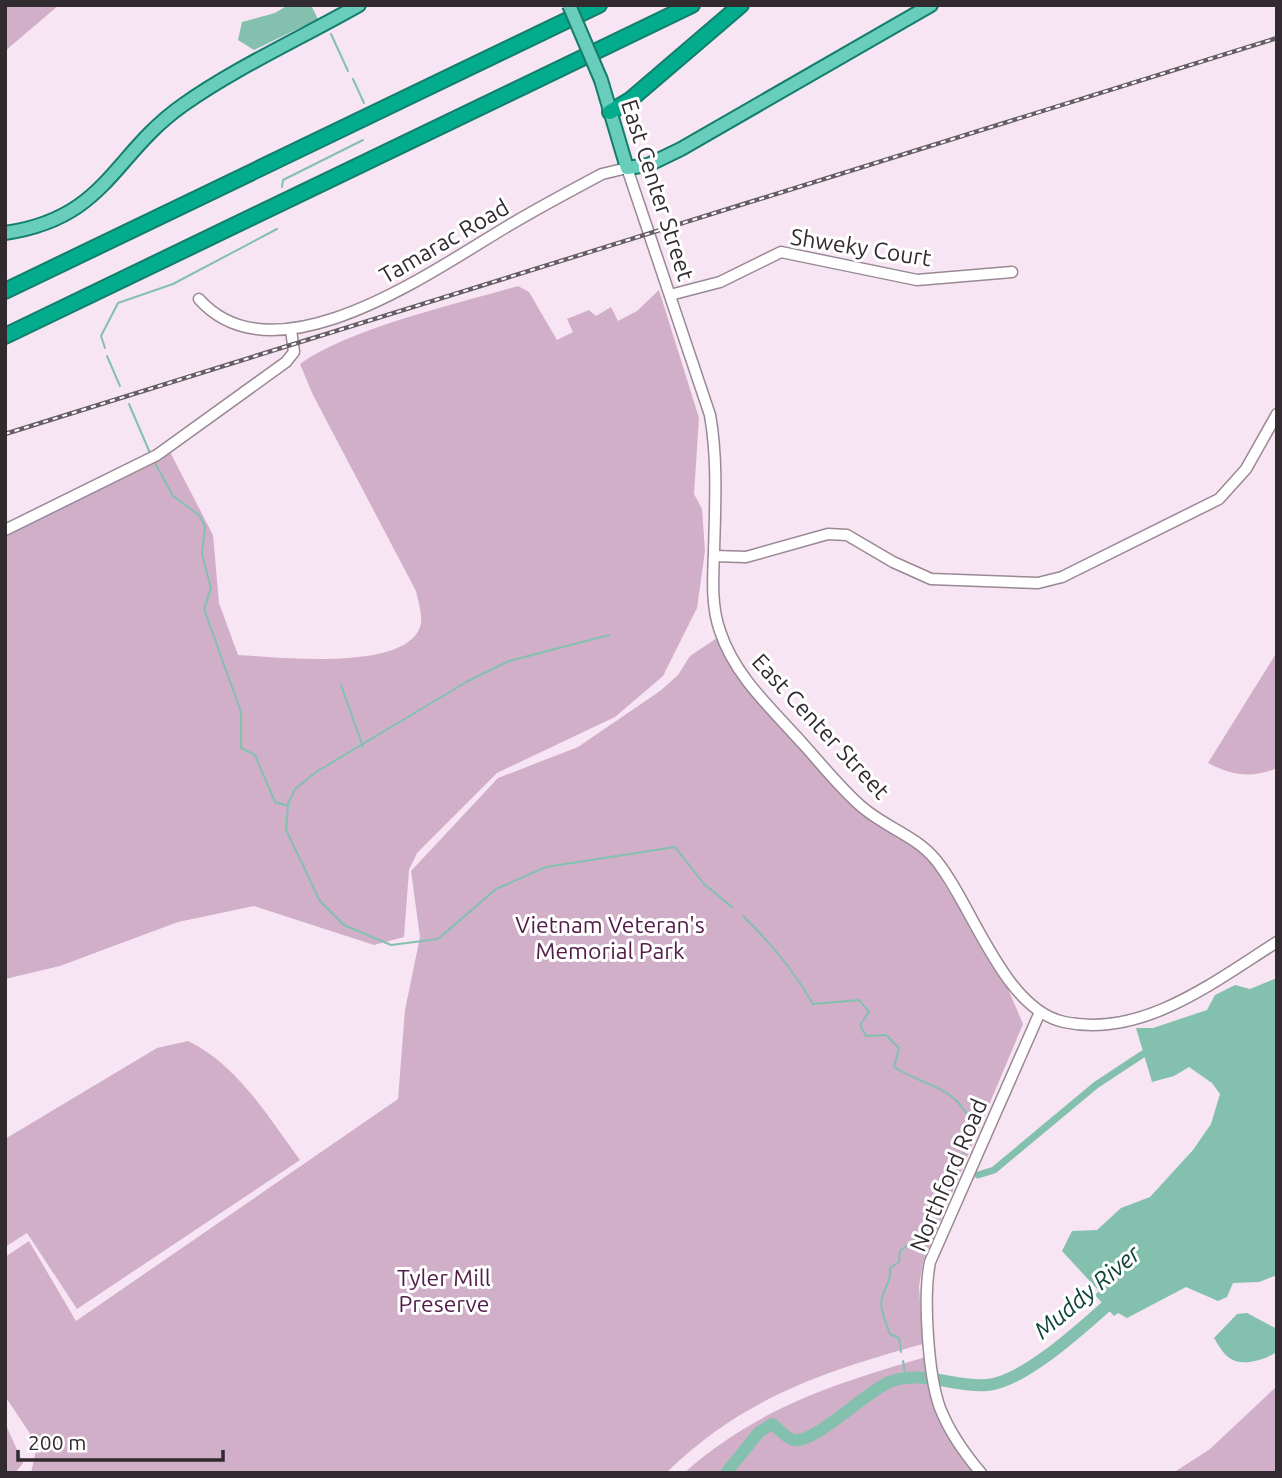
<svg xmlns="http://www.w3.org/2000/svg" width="1282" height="1478" viewBox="0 0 1282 1478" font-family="Ubuntu,sans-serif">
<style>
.green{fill:#d1afc9}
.water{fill:#83c0ae}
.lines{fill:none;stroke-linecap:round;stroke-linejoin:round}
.stream{stroke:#83c0ae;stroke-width:2}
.canal{stroke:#83c0ae;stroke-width:7}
.river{stroke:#83c0ae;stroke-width:12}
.minor-casing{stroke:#998995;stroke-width:13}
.major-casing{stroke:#137e6c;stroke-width:16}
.highway-casing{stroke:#137e6c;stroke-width:18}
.minor{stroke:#fff;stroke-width:10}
.major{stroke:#68cdbb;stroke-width:12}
.highway{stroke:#03ac8d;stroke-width:14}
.rail-casing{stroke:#675d65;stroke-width:4.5}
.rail{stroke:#fff;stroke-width:2;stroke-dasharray:5;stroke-linecap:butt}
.major-bridge-casing{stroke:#137e6c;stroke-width:16;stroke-linecap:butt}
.major-bridge{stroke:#68cdbb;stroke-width:12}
.labels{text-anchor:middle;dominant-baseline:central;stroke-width:6;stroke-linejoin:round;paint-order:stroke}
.street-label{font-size:23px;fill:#312a2f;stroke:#fff}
.park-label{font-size:23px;fill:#511c48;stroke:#fff}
.water-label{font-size:24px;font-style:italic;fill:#0c4337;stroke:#fff}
</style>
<rect width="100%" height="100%" fill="#f7e5f3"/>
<g class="green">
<polygon points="5,5 59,5 5,51"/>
<path d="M518 286 529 292 557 340 573 332 567 319 589 310 596 316 611 307 618 321 637 311 659 290 699 418 694 494 702 509 705 551 697 608 663 676 615 717 497 773 417 853 409 870 404 937 374 945 254 906 178 922 60 966 5 979V535L169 450 213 535 219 603 238 655C275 657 412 673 421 623 422 613 418 600 416 591L313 395 300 364C350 328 457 304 518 286Z"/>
<path d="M717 638 726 659 746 687 853 806 919 850 932 864 1008 989 1023 1024 923 1262 919 1286 923 1344C822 1372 743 1398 666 1473H31L36 1450 29 1432 5 1396V1257L29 1241 76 1321 398 1099 405 1010 420 937 411 871 498 778 578 747 660 691 678 675 690 656Z"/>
<path d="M1277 652V768C1252 779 1231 775 1208 763Z"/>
<path d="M188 1041C238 1065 268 1117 300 1160L77 1309 27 1233 5 1247V1139L157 1048Z"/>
<path d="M926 1357 934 1406 942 1426 973 1473H684C758 1408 833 1384 926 1357Z"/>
<polygon points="1277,1386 1277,1473 1173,1473 1210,1449"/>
<polygon points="5,1423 23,1463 15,1473 5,1473"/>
</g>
<g class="water">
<polygon points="288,5 311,5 318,19 254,50 238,40 242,22 275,13"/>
<polygon points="1277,978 1277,1275 1259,1282 1233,1283 1227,1297 1218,1301 1186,1287 1127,1318 1118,1313 1114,1316 1095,1295 1099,1291 1062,1251 1072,1231 1097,1230 1121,1208 1150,1197 1193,1150 1211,1124 1220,1094 1212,1083 1189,1067 1174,1076 1152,1082 1136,1028 1153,1028 1207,1010 1215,995 1235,985 1250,989"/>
<path d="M1247 1313 1277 1329V1351C1269 1359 1244 1366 1233 1360 1224 1356 1219 1346 1214 1338L1237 1314Z"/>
</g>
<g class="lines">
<g class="stream">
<polyline points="331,34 348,71"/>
<polyline points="353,79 364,103"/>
<polyline points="282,187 283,180 363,140"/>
<polyline points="105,348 101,336 118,303 173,284 277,229"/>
<polyline points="107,356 120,386"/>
<polyline points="129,404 150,453"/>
<polyline points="155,463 173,496 199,515 205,526 202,554 211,588 204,609 241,712 241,748 255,755 275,802 288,806 286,830 320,901 344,925 391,945 438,939 496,889 546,867 675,847 704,884 732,907"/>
<polyline points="341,685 363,747"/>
<polyline points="288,804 295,789 316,772 468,681 509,661 609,635"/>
<path d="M743 916C771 943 794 971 813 1004L859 1000 869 1012 860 1025 866 1036 886 1035 899 1048 894 1067C931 1090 951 1082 974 1126L934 1225 900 1251 899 1262 890 1268C891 1280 887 1283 883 1295 878 1307 886 1322 890 1334L899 1338 901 1352"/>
<polyline points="903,1361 906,1378"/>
</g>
<polyline class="canal" points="978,1175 994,1170 1096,1085 1143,1054"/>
<path class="river" d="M726 1473 759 1432 772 1424C778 1428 786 1438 793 1440 814 1445 868 1389 892 1381 924 1370 956 1388 987 1385 1026 1382 1089 1321 1118 1296"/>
<g class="minor-casing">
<g id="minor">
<polyline points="670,295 720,282 781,252 917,280 1012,272"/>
<path d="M199 299C275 385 435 269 508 226 538 208 570 191 602 174L627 168 710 415C718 460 715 507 714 552 713 578 711 606 720 631 735 677 773 710 804 745 823 766 841 789 862 807 885 827 916 836 935 859 972 903 1003 1009 1064 1022 1142 1039 1215 981 1277 942"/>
<polyline points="5,530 157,455 286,362 294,352 291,330"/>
<polyline points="714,556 746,557 828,534 847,535 893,562 931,579 1038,583 1062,577 1219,499 1246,469 1277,414"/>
<path d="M981 1473C965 1454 949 1431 940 1408 928 1375 923 1296 930 1262L1040 1012"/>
</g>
</g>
<g class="major-casing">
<g id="major">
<polyline points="601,80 627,168 648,165 681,149 931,5"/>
<path d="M5 233C107 218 112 155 183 105 237 67 301 38 359 5"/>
</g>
</g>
<g class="highway-casing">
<g id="highway">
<polyline points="610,112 630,100 741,5"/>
<polyline points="5,291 599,5"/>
<polyline points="5,336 692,5"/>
</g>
</g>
<use href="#minor" class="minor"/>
<use href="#major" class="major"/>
<use href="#highway" class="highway"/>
<g class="rail-casing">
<polyline id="rail" points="5,434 1277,38"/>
</g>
<use href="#rail" class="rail"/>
<g class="major-bridge-casing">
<polyline id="major-bridge" points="569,5 601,80"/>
</g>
<use href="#major-bridge" class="major-bridge"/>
</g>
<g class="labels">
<g class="street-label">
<text transform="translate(658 190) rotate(72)">East Center Street</text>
<text transform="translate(444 241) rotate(-30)">Tamarac Road</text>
<text transform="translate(861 247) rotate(9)">Shweky Court</text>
<text transform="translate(821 726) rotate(47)">East Center Street</text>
<text transform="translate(948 1175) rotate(-67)">Northford Road</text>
</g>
<g class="park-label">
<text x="610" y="924">Vietnam Veteran's<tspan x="610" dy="26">Memorial Park</tspan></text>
<text x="444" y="1277">Tyler Mill<tspan x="444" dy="26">Preserve</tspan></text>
</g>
<g class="water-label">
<text transform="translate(1087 1292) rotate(-40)">Muddy River</text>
</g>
</g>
<rect width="1282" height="1478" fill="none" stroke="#312a2f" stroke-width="14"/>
<path d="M18 1450v10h205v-10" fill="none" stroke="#312a2f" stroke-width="3.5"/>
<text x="28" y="1450" font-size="21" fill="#312a2f" stroke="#ffffff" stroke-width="5" paint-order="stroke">200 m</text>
</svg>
